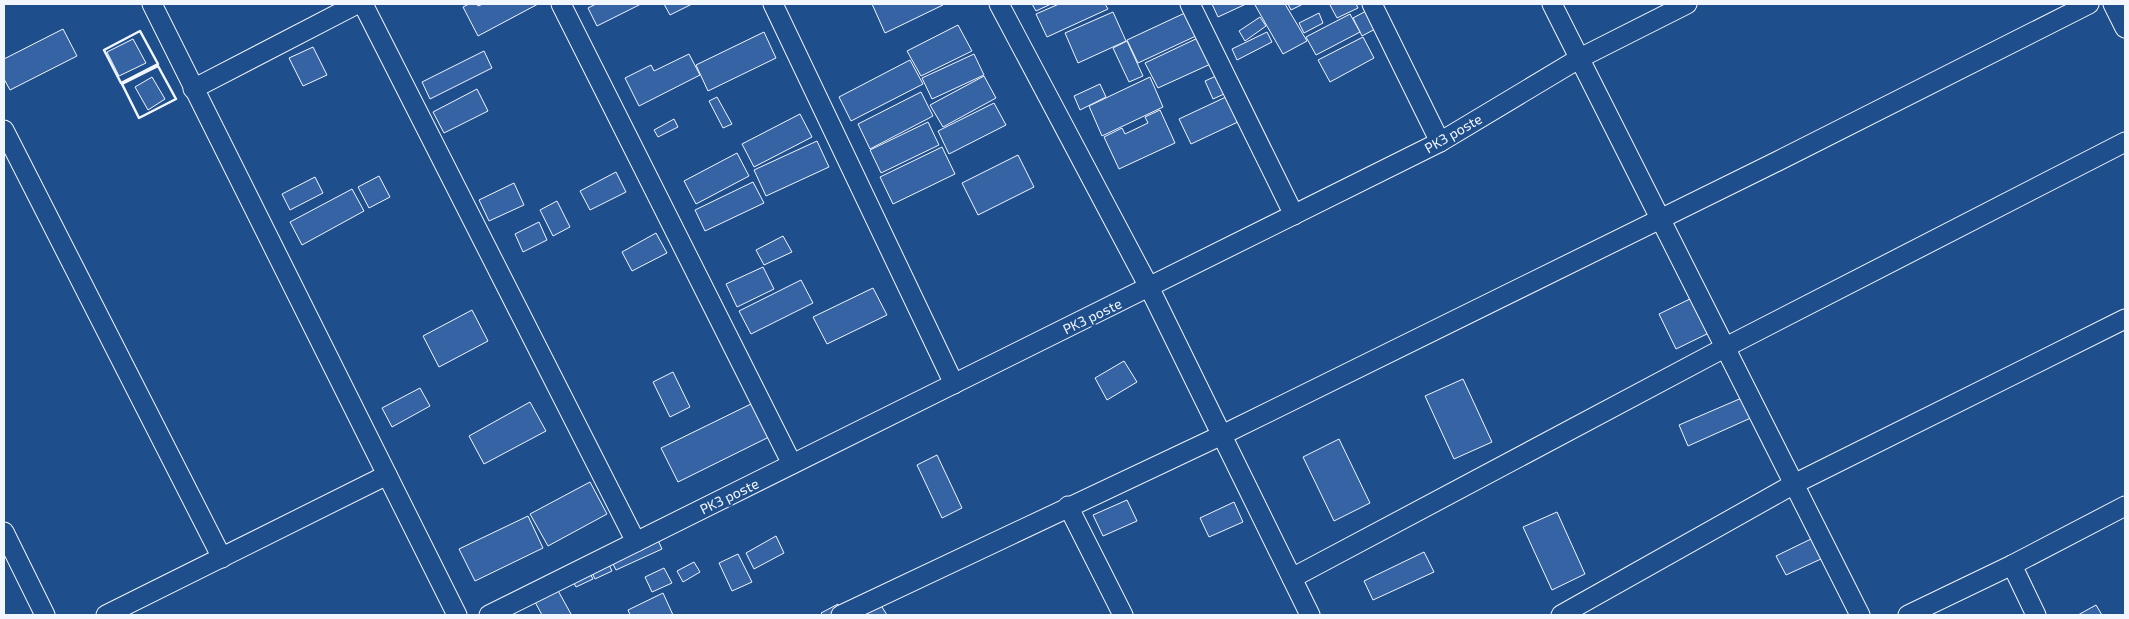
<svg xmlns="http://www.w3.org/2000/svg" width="2129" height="619" viewBox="0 0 2129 619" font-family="'Exo 2',sans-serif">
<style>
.building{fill:#3563a3;stroke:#f2f6ff}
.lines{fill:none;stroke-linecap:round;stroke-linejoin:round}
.minor-casing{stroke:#f2f6ff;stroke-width:21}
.minor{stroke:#1f4e8c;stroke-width:19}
.wall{stroke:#f2f6ff;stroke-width:2.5}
.labels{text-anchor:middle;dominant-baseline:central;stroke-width:4;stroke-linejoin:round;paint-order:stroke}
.street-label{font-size:14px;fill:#f2f6ff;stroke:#1f4e8c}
</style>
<rect width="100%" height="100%" fill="#1f4e8c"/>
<g class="building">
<polygon points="469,4 477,4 478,6 483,4 538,4 478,36 463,7"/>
<polygon points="596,4 641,4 597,26 588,8"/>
<polygon points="664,4 692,4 670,15"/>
<polygon points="872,4 943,4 943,5 885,33"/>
<polygon points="1032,4 1051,4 1036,11"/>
<polygon points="1059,4 1105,4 1108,9 1047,37 1036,14"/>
<polygon points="1212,4 1246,4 1218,17"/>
<polygon points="1257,4 1285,4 1307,41 1283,54 1255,5"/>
<polygon points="1288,4 1303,4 1291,10"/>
<polygon points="1332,4 1356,4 1358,8 1337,18 1330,5"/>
<polygon points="1368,10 1377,28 1362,36 1353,18"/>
<polygon points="1113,12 1126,41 1078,63 1065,33"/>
<polygon points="1187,12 1198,35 1138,63 1127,40"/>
<polygon points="1319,13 1323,23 1304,33 1299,23"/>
<polygon points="1350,14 1360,32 1316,55 1306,37"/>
<polygon points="1260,17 1266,26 1245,41 1239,31"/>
<polygon points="958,25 972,51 921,76 907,51"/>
<polygon points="63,29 77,56 10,90 4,79 4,59"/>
<polygon points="764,32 776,58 708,91 696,65"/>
<polygon points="1267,32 1272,42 1237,60 1232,49"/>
<polygon points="1202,36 1215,62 1158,88 1145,63"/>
<polygon points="1363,37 1374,58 1330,82 1318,60"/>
<polygon points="133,39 146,63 119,76 107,52"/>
<polygon points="1127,41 1143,76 1129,82 1113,48"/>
<polygon points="313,47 327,75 303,86 289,58"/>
<polygon points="484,51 492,68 430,99 422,82"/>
<polygon points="689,54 700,75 639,106 625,78 651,65 654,71"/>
<polygon points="974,54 984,75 932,99 922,78"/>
<polygon points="910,60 923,84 851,121 839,97"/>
<polygon points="984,76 996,98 943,127 930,105"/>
<polygon points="1216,76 1224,94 1213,99 1205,81"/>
<polygon points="152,77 165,99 148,110 135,87"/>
<polygon points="1150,77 1163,107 1102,136 1089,106"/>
<polygon points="1100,84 1106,97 1080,110 1074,96"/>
<polygon points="477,89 488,111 444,133 433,112"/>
<polygon points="921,92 933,116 870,149 858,124"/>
<polygon points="1228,96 1240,121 1191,144 1179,119"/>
<polygon points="717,97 732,124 723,128 709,101"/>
<polygon points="994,103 1006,125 949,154 938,131"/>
<polygon points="1160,110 1175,143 1119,169 1104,137 1122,128 1125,134 1148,123 1145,117"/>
<polygon points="800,114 812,137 754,167 742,144"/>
<polygon points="674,119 678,127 658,137 654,130"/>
<polygon points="928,122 939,145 881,173 870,150"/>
<polygon points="817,141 829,167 766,196 754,170"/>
<polygon points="942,147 955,174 893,204 880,177"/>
<polygon points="737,153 749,176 696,204 684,181"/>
<polygon points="1018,155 1034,187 978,215 962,183"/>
<polygon points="616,172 626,192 590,210 580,191"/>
<polygon points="379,176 390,197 369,208 358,187"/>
<polygon points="315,177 323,193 290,210 282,194"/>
<polygon points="753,182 764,203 705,231 695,210"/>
<polygon points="514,183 524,205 489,221 479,200"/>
<polygon points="352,189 364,211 302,245 290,222"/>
<polygon points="557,201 570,227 553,236 540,210"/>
<polygon points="539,222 547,240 523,252 515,234"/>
<polygon points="656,233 667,253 632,271 622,252"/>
<polygon points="783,236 792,252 764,265 756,250"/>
<polygon points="763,267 774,289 737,307 726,284"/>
<polygon points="801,280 813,303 751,334 739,311"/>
<polygon points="873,288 887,315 827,344 813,317"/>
<polygon points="1694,297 1711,332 1676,349 1659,314"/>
<polygon points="472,310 488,341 439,367 423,336"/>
<polygon points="1124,361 1137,382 1107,400 1095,378"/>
<polygon points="673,372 690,407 670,417 653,382"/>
<polygon points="1463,379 1492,442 1454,459 1425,396"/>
<polygon points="420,388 430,406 392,427 382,408"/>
<polygon points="1744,397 1753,417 1688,446 1679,425"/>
<polygon points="530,402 546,431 484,464 469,436"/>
<polygon points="753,403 769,437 678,482 661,448"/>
<polygon points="1339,439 1370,503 1334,521 1303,457"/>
<polygon points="937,455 962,508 942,518 917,465"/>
<polygon points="590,482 607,514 548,546 530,514"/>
<polygon points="1127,500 1137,521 1103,536 1093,515"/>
<polygon points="1234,502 1243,522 1209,537 1200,518"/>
<polygon points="1557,512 1585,574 1552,590 1523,527"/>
<polygon points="528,516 543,548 475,581 459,549"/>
<polygon points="652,527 662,549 616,570 605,548"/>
<polygon points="776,536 784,553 754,569 746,553"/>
<polygon points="1811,539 1821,559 1786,575 1776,556"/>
<polygon points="602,550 612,571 595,579 585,558"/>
<polygon points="1424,552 1434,572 1373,600 1364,581"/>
<polygon points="738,554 752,582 732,591 719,563"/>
<polygon points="582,559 593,579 576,587 566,568"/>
<polygon points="694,562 700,572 683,582 677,571"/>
<polygon points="664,568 672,583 652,592 645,577"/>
<polygon points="551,578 571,614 569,615 542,615 534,600"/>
<polygon points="877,591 884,605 882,607 887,615 851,615"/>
<polygon points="663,593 673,615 630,615 628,610"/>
<polygon points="838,604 843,615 823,615 821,613"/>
<polygon points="2096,605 2102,615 2078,615"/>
</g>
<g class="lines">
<g class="minor-casing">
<g id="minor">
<polyline points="152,4 457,615"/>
<polyline points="363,4 636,542"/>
<polyline points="561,4 792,464"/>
<polyline points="773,4 954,384"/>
<polyline points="999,4 1149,287 1310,615"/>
<polyline points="1190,4 1294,215"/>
<polyline points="1372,4 1440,142"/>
<polyline points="1552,4 1860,615"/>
<polyline points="2113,4 2125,28"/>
<polyline points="193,89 357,4"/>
<polyline points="4,130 222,558"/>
<polyline points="1068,506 1123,615"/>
<polyline points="4,532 45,615"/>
<polyline points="2012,565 2036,615"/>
<polyline points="1292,578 1726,347 2125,142"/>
<polyline points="106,615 387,475"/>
<polyline points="489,615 1440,142 1580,58 1687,4"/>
<polyline points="841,615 1222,435 1778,161 2089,4"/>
<polyline points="1561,615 1794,484 2125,319"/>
<polyline points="1908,615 2012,565 2125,506"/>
</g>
</g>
<use href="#minor" class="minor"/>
<g class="wall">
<polygon points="140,31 158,64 121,83 104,50"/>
<polygon points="158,66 176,99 139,118 122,84"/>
</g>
</g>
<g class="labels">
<g class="street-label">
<text transform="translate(1453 133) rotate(-30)">PK3 poste</text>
<text transform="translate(1092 316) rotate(-26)">PK3 poste</text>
<text transform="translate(729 496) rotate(-26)">PK3 poste</text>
</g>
</g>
<rect width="2129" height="619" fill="none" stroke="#f2f6ff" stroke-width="10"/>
</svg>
